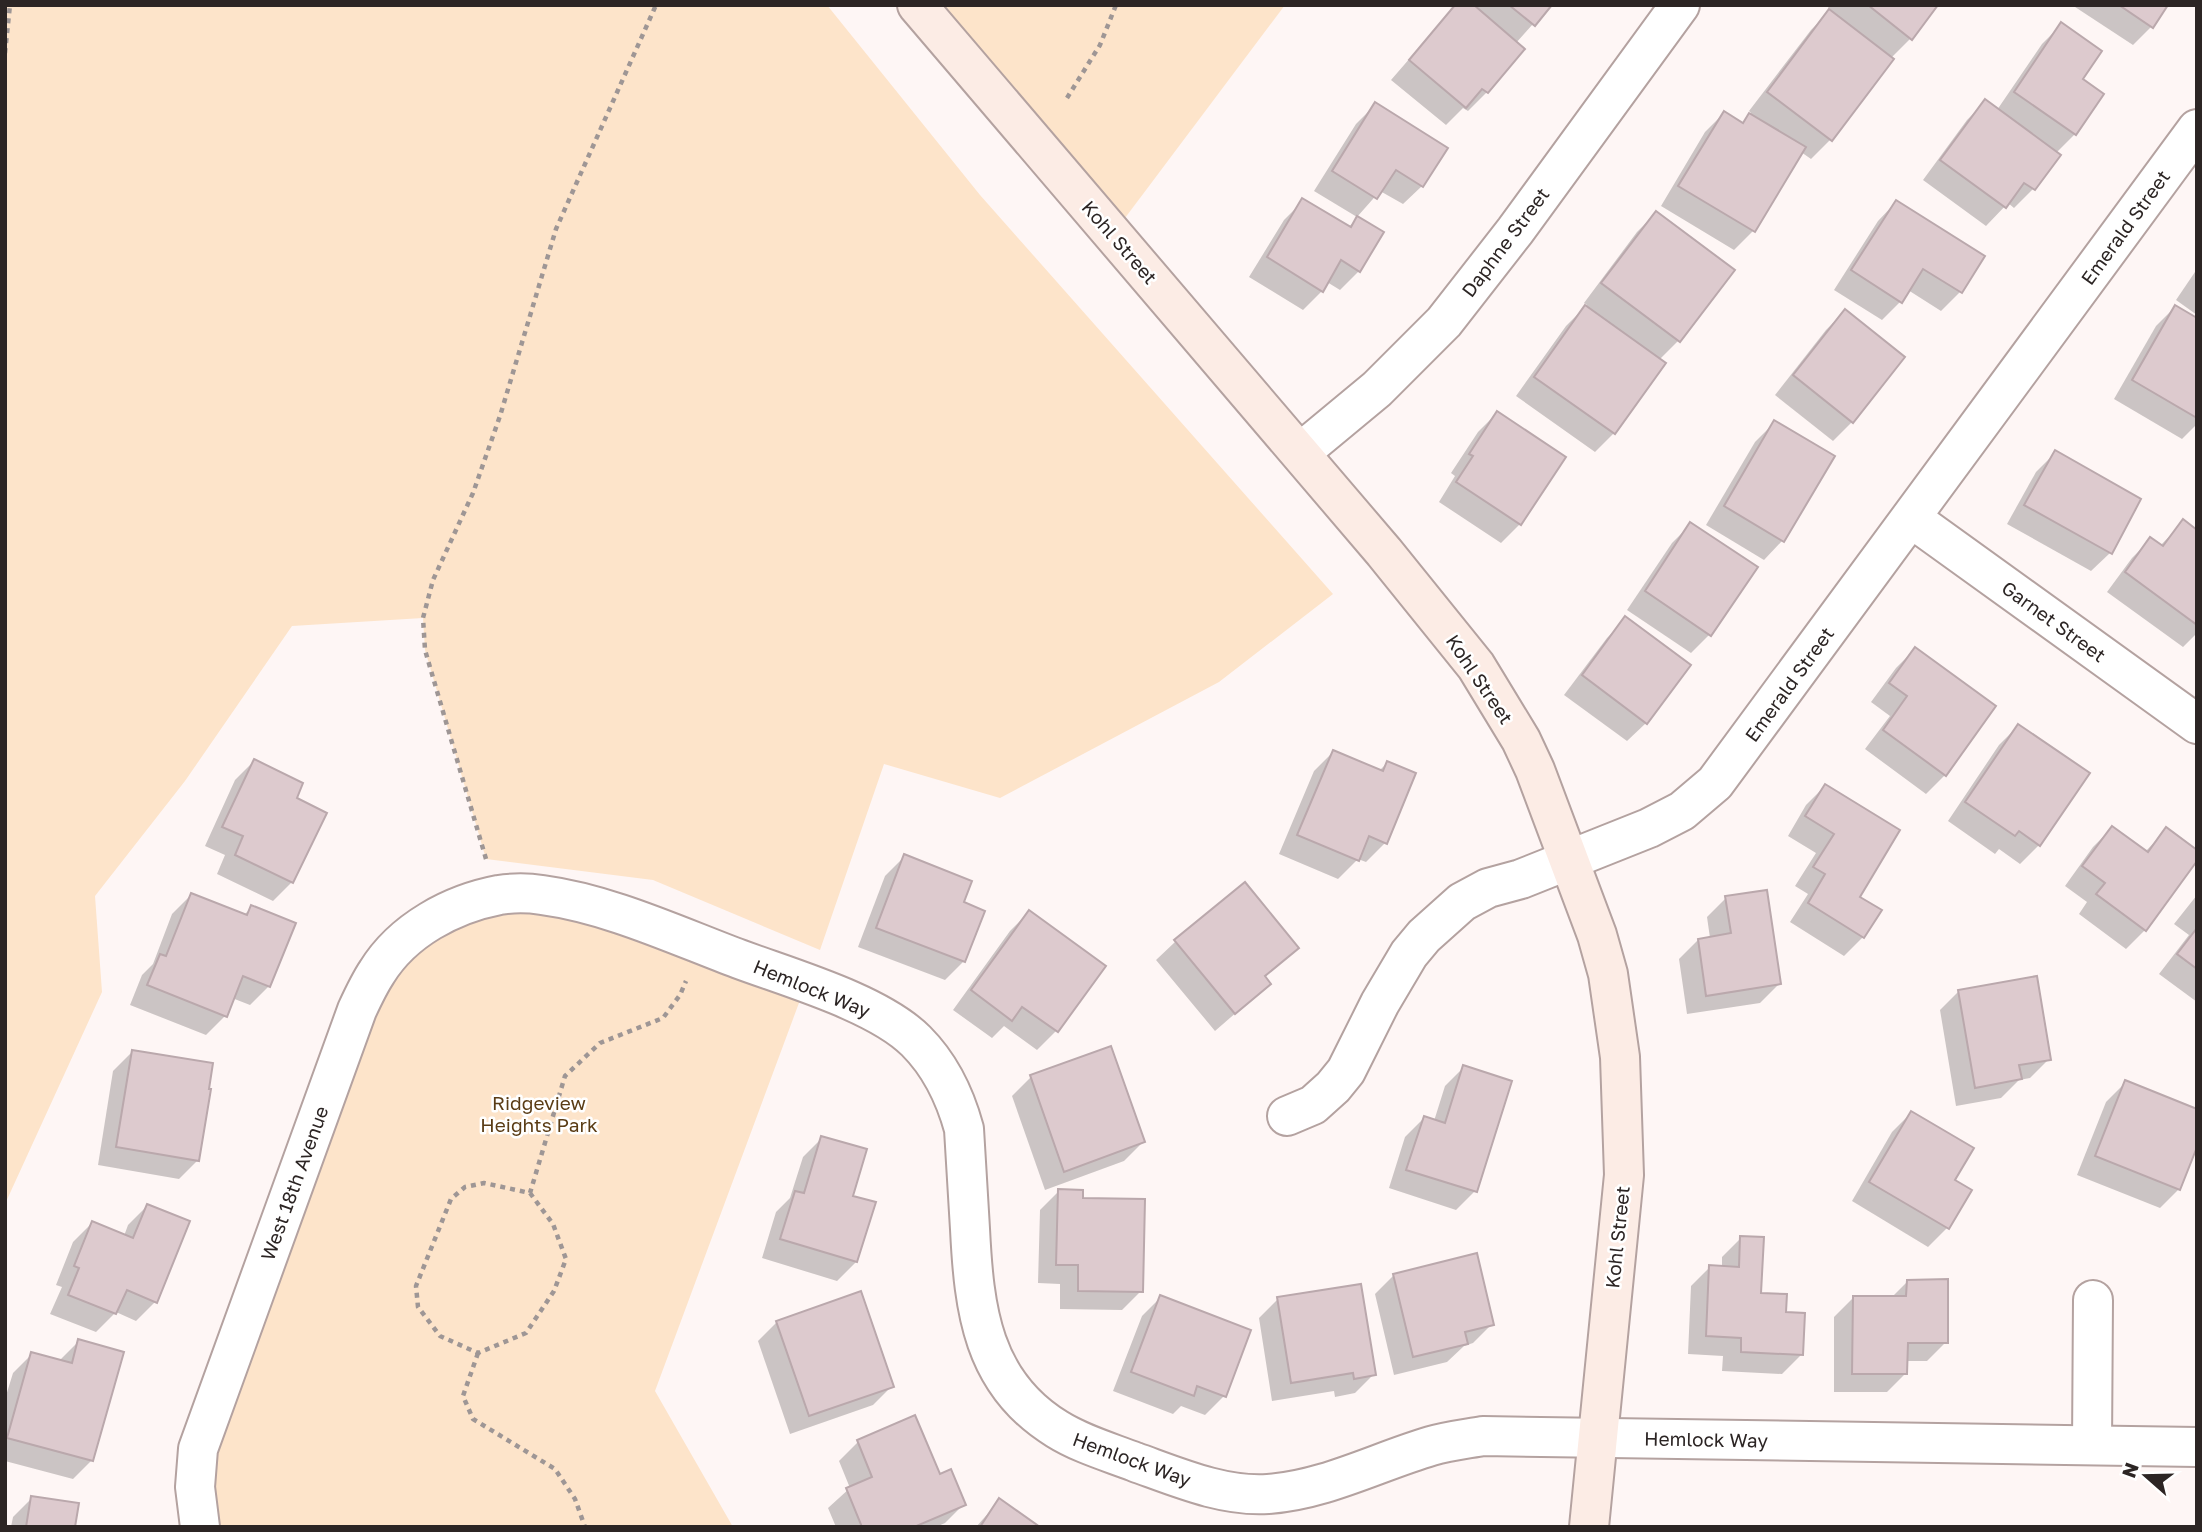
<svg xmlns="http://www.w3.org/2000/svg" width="2202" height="1532" viewBox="0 0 2202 1532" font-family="'Golos Text',sans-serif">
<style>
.green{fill:#fde4ca}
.shadow{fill:#0003}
.building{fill:#ddcace;stroke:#baa8ac;stroke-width:2}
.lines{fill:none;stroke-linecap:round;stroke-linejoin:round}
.street-casing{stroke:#b4a2a0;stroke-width:42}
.secondary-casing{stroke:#b4a2a0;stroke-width:42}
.path{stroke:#9e9695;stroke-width:4.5;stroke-dasharray:5 5;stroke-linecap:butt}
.street{stroke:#fff;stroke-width:38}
.secondary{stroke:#fcece5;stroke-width:38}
.labels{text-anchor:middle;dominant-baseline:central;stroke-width:5;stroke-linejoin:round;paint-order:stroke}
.street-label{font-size:19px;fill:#2c2524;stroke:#fff}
.park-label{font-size:19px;fill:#5a3c15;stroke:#fff}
</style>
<rect width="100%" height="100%" fill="#fef6f5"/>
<g class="green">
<polygon points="5,5 827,5 980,195 1333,594 1219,682 1000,798 884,764 820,950 653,880 486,859 425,650 423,618 292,626 185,781 95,896 102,992 5,1204"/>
<polygon points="917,5 1285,5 1113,234"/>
<polygon points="503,895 806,984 655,1391 733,1527 200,1527 195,1487 376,972"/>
</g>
<g class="shadow">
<polygon points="1456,5 1550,5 1516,43 1523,49 1487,92 1468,111 1463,108 1446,125 1391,80"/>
<polygon points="1826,5 1936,5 1911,38 1891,58 1830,140 1811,159 1801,152 1753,231 1734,250 1661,206 1705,132 1724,113 1741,124 1751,113 1749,111 1811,30 1831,10"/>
<polygon points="2072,5 2166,5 2152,26 2133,45"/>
<polygon points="2061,25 2080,79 2075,134 2056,153 2033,189 2014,208 2008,203 1986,226 1923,180 1967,120 1986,101 1997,110 2042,44"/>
<polygon points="1375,105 1422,186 1403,204 1380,191 1357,217 1314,191 1356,124"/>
<polygon points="1303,201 1348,228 1357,218 1359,271 1340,290 1327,282 1322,291 1303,310 1249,277 1284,220"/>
<polygon points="1896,202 1983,257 1960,292 1941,311 1908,290 1901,301 1882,320 1834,290 1878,221"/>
<polygon points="1656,213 1732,270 1678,341 1659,360 1614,433 1595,452 1516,396 1566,326 1587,305 1584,303 1637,232"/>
<polygon points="2197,269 2197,315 2176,300"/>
<polygon points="2175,307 2197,320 2197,424 2182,439 2114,399 2156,326"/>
<polygon points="1845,311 1852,422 1833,441 1775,395 1826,330"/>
<polygon points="1497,413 1520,524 1501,543 1439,502 1455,476 1451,473 1478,432"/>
<polygon points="1774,423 1782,541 1764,560 1706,525 1755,442"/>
<polygon points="2055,453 2110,553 2091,571 2007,524 2036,472"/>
<polygon points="2183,522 2197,532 2197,633 2183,647 2107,592 2132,558 2151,539 2160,546"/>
<polygon points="1691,524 1710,634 1691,653 1627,610 1672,543"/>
<polygon points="1626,619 1646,723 1627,741 1564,695 1607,638"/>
<polygon points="1915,649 1945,775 1926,794 1865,749 1890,716 1871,702 1896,668"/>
<polygon points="2018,726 2039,845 2020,864 1999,849 1995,854 1948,821 1999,745"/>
<polygon points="1333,752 1379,771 1387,763 1385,843 1366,862 1358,859 1338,879 1279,854 1314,771"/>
<polygon points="254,761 294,799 292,882 273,901 217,874 225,855 205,846 235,780"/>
<polygon points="1825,786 1857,897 1863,937 1844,956 1790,922 1808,894 1795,886 1816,853 1788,836 1806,805"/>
<polygon points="2112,828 2145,852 2166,830 2145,930 2126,949 2079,914 2087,902 2065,886 2093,847"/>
<polygon points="904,857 961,904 964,961 945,980 858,947 885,876"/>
<polygon points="1245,884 1297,947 1264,978 1269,984 1215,1031 1156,960 1175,942"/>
<polygon points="191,895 243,916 252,907 269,986 250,1005 232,998 225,1016 206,1035 130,1005 142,975 153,964 172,914"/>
<polygon points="2197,895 2197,1002 2159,974 2189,935 2174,924"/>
<polygon points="1726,898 1779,984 1760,1003 1687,1014 1679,959 1698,940 1710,938 1707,917"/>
<polygon points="1029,912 1103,967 1056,1031 1037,1050 1004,1026 992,1038 953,1010 1010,931"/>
<polygon points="1959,991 2049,1059 2030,1078 2019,1080 2001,1098 1956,1106 1940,1010"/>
<polygon points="132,1052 198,1160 179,1179 98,1165 113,1071"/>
<polygon points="1464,1067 1475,1191 1456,1210 1389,1188 1405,1137 1424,1118 1434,1121 1445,1086"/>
<polygon points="1031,1077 1143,1142 1124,1161 1045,1190 1012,1096"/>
<polygon points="2125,1083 2179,1189 2160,1208 2077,1175 2106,1102"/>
<polygon points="1911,1113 1953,1180 1947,1228 1928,1247 1852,1201 1892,1132"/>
<polygon points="822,1138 856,1262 837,1281 762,1258 776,1212 790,1198 803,1157"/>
<polygon points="1059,1191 1081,1199 1141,1291 1122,1310 1060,1309 1060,1284 1038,1283 1040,1210"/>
<polygon points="147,1206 155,1302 136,1321 116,1312 96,1332 50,1314 62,1287 56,1285 73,1242 92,1223 124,1236 128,1225"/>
<polygon points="1741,1238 1759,1294 1785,1314 1801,1355 1782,1374 1722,1371 1723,1356 1688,1354 1691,1286 1710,1267 1722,1267 1722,1257"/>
<polygon points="1394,1275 1492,1324 1473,1343 1464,1346 1447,1362 1394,1375 1375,1294"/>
<polygon points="1908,1281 1946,1342 1927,1361 1906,1361 1906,1373 1887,1392 1834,1392 1834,1317 1853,1298 1891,1298"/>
<polygon points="1161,1297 1224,1396 1205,1415 1181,1406 1173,1414 1113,1391 1142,1316"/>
<polygon points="1278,1299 1374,1374 1355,1393 1335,1397 1334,1391 1272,1401 1259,1318"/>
<polygon points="777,1322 892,1386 873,1405 790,1434 758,1341"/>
<polygon points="79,1341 92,1460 73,1479 5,1461 5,1399 13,1373 32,1354 59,1361"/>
<polygon points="914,1417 939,1476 964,1504 945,1523 936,1527 836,1527 828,1508 850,1488 839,1461 858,1442"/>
<polygon points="32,1498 73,1527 11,1527 13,1517"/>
<polygon points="1000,1500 1037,1527 976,1527"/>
</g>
<g class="building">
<polygon points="1455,5 1474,5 1525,49 1488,93 1482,89 1466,108 1409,60"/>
<polygon points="1509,5 1552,5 1535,26"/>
<polygon points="1868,5 1938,5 1912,40"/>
<polygon points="2119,5 2168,5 2153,28"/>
<polygon points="1829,9 1894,59 1832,141 1767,92"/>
<polygon points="2061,22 2102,51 2083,79 2104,94 2076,135 2014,92"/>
<polygon points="1985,99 2061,155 2035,190 2024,183 2006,208 1940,160"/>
<polygon points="1375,102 1448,148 1423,187 1396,170 1377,199 1332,171"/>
<polygon points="1724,111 1743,123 1749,113 1806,147 1755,232 1678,186"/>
<polygon points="1302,198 1351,227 1357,216 1384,232 1360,272 1341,260 1323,292 1267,257"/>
<polygon points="1896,200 1985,256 1962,293 1923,269 1902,303 1851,270"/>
<polygon points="1656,211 1735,270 1680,342 1601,283"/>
<polygon points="1585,305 1666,363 1615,434 1534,377"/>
<polygon points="2175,305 2197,318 2197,418 2132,380"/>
<polygon points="1845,309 1905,357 1853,423 1793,375"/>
<polygon points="1497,411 1566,457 1521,525 1456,482 1473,456 1469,454"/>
<polygon points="1774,420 1835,456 1784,542 1724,506"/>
<polygon points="2055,450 2141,499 2112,554 2024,505"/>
<polygon points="2183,519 2197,530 2197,625 2125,572 2150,537 2163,546"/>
<polygon points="1690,522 1758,567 1711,636 1645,591"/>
<polygon points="1625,616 1691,665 1647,724 1582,675"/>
<polygon points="1915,647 1996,706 1946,776 1883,730 1907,696 1889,683"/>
<polygon points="2018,724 2090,773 2040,846 2019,831 2015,836 1965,802"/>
<polygon points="1333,750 1383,771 1387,761 1416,773 1387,844 1369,836 1359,861 1297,835"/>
<polygon points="254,759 303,783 297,798 327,813 293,883 235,855 243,836 222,827"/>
<polygon points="1825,784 1900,830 1860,897 1882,910 1864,938 1808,903 1825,874 1813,867 1834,834 1805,816"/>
<polygon points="2112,826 2148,852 2166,827 2197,850 2197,861 2146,931 2096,894 2105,883 2082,866"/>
<polygon points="904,854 972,881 964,902 985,911 965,962 876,928"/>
<polygon points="1245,882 1299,948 1265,976 1271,984 1235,1014 1174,940"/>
<polygon points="1767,890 1781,984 1706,996 1698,939 1731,933 1725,896"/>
<polygon points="191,893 247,915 251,905 296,923 270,987 243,976 227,1017 147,985 160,954 166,956"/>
<polygon points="1029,910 1106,966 1058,1032 1022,1007 1012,1021 971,990"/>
<polygon points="2197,928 2197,969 2177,954"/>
<polygon points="2037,976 2051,1060 2019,1065 2022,1079 1975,1088 1958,990"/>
<polygon points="1111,1046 1145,1142 1064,1172 1030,1075"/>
<polygon points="132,1050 213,1063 209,1089 211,1089 199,1161 116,1147"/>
<polygon points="1463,1065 1512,1081 1477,1192 1406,1170 1424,1116 1445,1123"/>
<polygon points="2125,1080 2197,1109 2197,1147 2180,1190 2095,1156"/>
<polygon points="1911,1111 1974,1148 1955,1180 1972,1190 1949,1229 1869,1182"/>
<polygon points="821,1136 867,1149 853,1196 876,1202 857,1262 780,1239 795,1191 804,1193"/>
<polygon points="1058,1189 1083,1190 1083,1198 1145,1199 1143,1292 1078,1291 1078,1265 1056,1265"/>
<polygon points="147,1204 190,1221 157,1303 127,1290 116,1314 68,1295 79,1268 74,1266 92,1221 133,1238"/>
<polygon points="1740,1236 1764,1237 1761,1293 1787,1294 1786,1312 1805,1313 1803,1355 1741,1352 1741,1338 1706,1336 1709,1265 1739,1267"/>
<polygon points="1477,1253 1494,1325 1465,1332 1468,1344 1413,1357 1393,1274"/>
<polygon points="1948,1279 1948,1343 1908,1343 1907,1374 1852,1374 1853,1296 1906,1296 1907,1280"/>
<polygon points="1361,1284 1376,1375 1354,1379 1353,1373 1291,1383 1277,1297"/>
<polygon points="861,1291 894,1387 809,1416 776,1321"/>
<polygon points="1160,1295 1251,1330 1226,1397 1197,1386 1194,1396 1131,1372"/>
<polygon points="78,1339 124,1352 93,1461 7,1438 31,1352 72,1363"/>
<polygon points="915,1415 940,1474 951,1469 966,1505 914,1527 862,1527 846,1488 872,1477 857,1440"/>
<polygon points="31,1496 79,1503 75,1527 26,1527"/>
<polygon points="999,1498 1040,1527 980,1527"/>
</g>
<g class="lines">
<g class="street-casing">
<g id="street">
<polyline points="1301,452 1377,389 1444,322 1515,231 1680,5"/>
<polyline points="1911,518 2197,724"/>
<polyline points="1287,1116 1313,1105 1333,1087 1346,1071 1380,1003 1409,954 1424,936 1462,902 1488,888 1521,879 1649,828 1682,811 1715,783 2197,129"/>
<polyline points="2092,1445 2093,1300"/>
<path d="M200 1527 195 1487 198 1449 357 1010C363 997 369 984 377 972 403 930 452 904 499 895 512 893 529 893 542 895 609 904 675 935 739 959 790 978 878 1003 916 1041 940 1065 955 1096 964 1129 966 1162 968 1196 970 1229 974 1309 982 1383 1057 1429 1081 1444 1109 1452 1135 1462 1177 1477 1223 1497 1268 1494 1325 1490 1377 1462 1431 1446 1448 1441 1466 1439 1483 1436L2197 1447"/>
</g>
</g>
<g class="secondary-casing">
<polyline id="secondary" points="917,5 1384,552 1476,666 1521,740 1535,770 1597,935 1608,974 1620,1057 1624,1175 1589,1527"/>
</g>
<g class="path">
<polyline points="5,53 10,5"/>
<polyline points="1067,98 1100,45 1116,5"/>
<polyline points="486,859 425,650 423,618 433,580 473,493 500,416 556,229 656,5"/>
<polyline points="530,1193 553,1224 566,1259 554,1291 526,1333 478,1353 440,1336 418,1307 416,1286 451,1199 465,1187 484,1183 530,1193 565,1076 600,1043 663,1018 680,995 686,981"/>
<polyline points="478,1353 463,1396 473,1419 555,1469 575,1499 585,1527"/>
</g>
<use href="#street" class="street"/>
<use href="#secondary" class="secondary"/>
</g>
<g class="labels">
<g class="street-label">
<text transform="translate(2125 227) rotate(-54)">Emerald Street</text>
<text transform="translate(1120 242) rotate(49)">Kohl Street</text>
<text transform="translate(1505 242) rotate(-53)">Daphne Street</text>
<text transform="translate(2054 621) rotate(36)">Garnet Street</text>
<text transform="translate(1480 679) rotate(56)">Kohl Street</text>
<text transform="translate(1789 684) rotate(-54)">Emerald Street</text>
<text transform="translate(812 988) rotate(22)">Hemlock Way</text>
<text transform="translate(294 1183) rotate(-70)">West 18th Avenue</text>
<text transform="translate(1617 1237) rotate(-84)">Kohl Street</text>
<text transform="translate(1706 1439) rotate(1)">Hemlock Way</text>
<text transform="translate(1132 1459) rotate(20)">Hemlock Way</text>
</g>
<g class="park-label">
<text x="539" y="1102">Ridgeview<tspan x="539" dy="22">Heights Park</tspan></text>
</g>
</g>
<rect width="2202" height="1532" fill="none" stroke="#2c2524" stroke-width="14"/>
<g transform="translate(2146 1476) rotate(290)" stroke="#ffffff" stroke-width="5" paint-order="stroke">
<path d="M0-5L12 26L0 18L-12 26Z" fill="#2c2524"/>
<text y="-10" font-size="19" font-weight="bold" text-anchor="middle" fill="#2c2524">N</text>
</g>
</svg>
